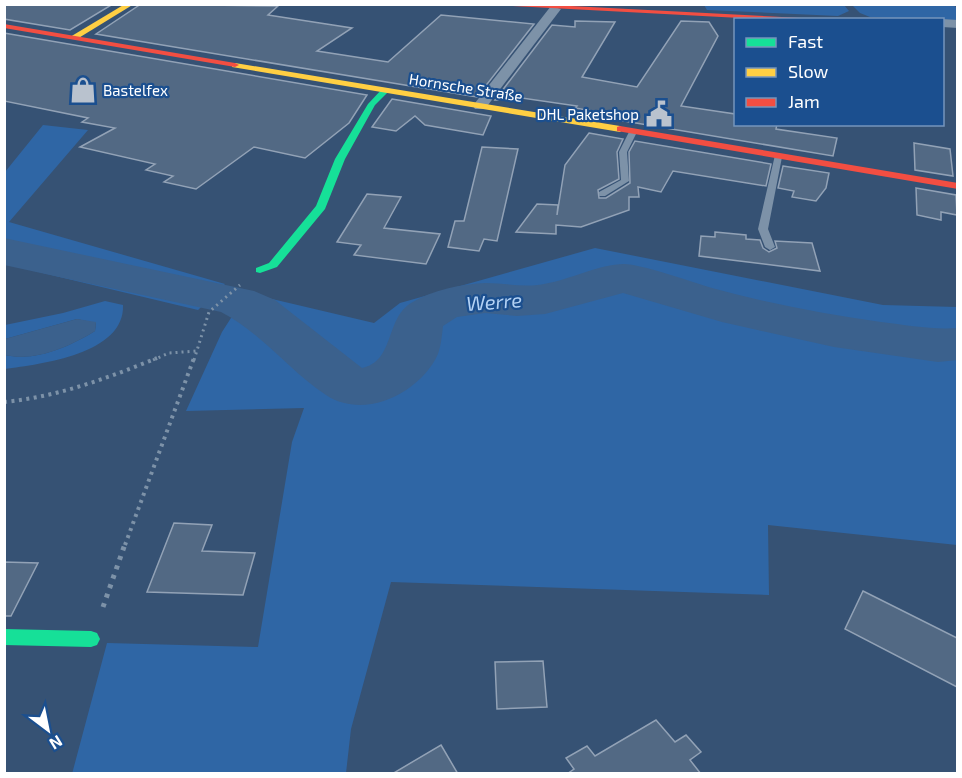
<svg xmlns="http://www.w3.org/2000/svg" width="962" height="778" viewBox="0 0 962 778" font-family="'Exo 2',sans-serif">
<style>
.green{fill:#2f66a5}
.water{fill:#3b618d}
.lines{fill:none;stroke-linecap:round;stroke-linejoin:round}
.river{fill:#3b618d;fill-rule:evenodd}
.building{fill:#526984;stroke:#92a2b6;stroke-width:1.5}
.path-far2{stroke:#7d92a8;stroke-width:3;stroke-dasharray:2 4;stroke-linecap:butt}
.path-far1{stroke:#7d92a8;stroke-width:4;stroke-dasharray:3 4.5;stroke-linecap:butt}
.path{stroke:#7d92a8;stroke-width:5;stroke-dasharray:4 6;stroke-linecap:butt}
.lane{fill:#7d92a8;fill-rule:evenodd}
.street{fill:#7d92a8;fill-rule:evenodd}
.fast{fill:#16e098;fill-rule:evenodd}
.slow{fill:#ffcf43;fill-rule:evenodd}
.jam{fill:#f24e42;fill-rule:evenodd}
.labels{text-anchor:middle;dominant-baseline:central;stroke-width:4.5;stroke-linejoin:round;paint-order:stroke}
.far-street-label{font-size:15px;fill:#fff;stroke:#1b4f8f}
.far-poi-label{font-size:15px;fill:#fff;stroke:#1b4f8f;text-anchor:start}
.water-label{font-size:20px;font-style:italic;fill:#b5d3f5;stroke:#1b4f8f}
</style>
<rect width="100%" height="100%" fill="#365274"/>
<g class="green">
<polygon points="704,5 844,5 849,11 838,16 707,10"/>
<polygon points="852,5 953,5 957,8 957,21 870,17 860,13"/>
<polygon points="43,125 88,130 9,222 225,284 198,310 5,264 5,172"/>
<polygon points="595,248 883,305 957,307 957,545 768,525 769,595 391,582 351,729 346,773 72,774 107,643 258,647 292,442 304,408 186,411 222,332 247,293 374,323 400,303"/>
<path d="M105 301 123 305C125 354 41 364 5 369V355C35 362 69 347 95 331L96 323 77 319 5 339V325L63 313Z"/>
</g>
<path class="water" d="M77 319 96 322 95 331C69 347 35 362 5 355V339Z"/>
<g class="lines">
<path class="river" d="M4 238 254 291 275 300 362 368C395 361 385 319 411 303 432 290 462 284 486 283 505 283 524 288 544 284 569 280 600 264 624 264 641 264 692 282 712 288 767 303 824 314 881 322 907 325 932 330 958 328V360L938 362 834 347 722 322 623 293 545 314 517 316 485 313 457 317 443 326C442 335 441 346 438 354 421 392 365 421 326 395 289 371 262 333 221 312L4 265Z"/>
</g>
<g class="building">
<polygon points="4,4 113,4 70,30 4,19"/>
<polygon points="141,4 278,6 268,15 352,28 317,51 388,62 441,15 534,24 477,97 96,34"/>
<polygon points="575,21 615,22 582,77 637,87 681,21 709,22 718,36 681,106 735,114 735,124 777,124 776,129 837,138 833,156 600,117 604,113 575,108 577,106 501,95 498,100 495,100 552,25 575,27"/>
<polygon points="4,33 367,95 349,123 305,158 254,147 196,189 164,182 173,176 146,170 155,164 80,147 115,128 82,122 88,118 4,101"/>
<polygon points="392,99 491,116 483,135 425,125 415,116 396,131 372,127"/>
<polygon points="589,133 623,139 617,152 619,179 598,190 599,198 606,198 630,183 629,152 635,141 771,164 766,186 673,171 661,192 638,187 639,197 629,197 629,210 581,227 556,225 556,234 516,232 537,204 558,205 557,215 565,165"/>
<polygon points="914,143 950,149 953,176 915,170"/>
<polygon points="482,147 518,149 497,241 484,239 479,251 448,247 455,221 464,221"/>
<polygon points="783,166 829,173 826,188 816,201 792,197 794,191 778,188"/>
<polygon points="916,188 956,195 957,215 941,212 941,220 917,215"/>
<polygon points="367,194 401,197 384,228 440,234 426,264 354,255 361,245 337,242"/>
<polygon points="715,232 746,235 746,239 760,240 763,248 769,252 777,248 775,241 812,243 820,271 699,256 701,236 715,237"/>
<polygon points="174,523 212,525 202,551 255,553 243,595 147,592"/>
<polygon points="4,562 38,563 11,616 4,616"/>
<polygon points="863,591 957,638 957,687 845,629"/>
<polygon points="543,661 547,707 497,709 495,662"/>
<polygon points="656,720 675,742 686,735 701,752 690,760 701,774 567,774 574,769 566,758 587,746 595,756"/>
<polygon points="441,745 458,774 392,774"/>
</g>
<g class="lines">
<g class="path-far2">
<polyline points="153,360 169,353 197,351"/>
<polyline points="194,360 209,312 240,285"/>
</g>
<g class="path-far1">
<path d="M4 402C57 397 108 378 157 358"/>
<polyline points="125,545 194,358"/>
</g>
<polyline class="path" points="103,607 125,544"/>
<g class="lane">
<polygon points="630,130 637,132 627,152 629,181 605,196 599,196 599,192 621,180 619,152"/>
<polygon points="775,155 782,157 768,229 775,247 770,250 765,247 758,229"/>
</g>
<g class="street">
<polygon points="551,6 561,9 485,109 475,109 473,106 475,103"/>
<polygon points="942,19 958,20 958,28 942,27"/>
</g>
<g class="fast">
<polygon points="383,88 390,90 375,105 345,159 325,209 277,267 260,273 256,272 256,268 269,263 316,206 335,159 368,104"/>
<polygon points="4,629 91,631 97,633 100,639 97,645 91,647 4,645"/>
</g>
<g class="slow">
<polygon points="125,4 134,4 77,39 70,37"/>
<polygon points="235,63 620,126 624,129 620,132 232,67 232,63"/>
</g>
<g class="jam">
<polygon points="473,4 532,4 841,20 780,20"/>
<polygon points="4,24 235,63 239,65 235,67 4,28"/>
<polygon points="620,126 958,183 958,189 617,131 617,127"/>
</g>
</g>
<defs>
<g id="shop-bare" transform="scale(2.07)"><path d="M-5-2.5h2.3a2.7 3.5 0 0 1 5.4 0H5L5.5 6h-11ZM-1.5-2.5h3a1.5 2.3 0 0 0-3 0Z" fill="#b9c2ce" stroke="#1b4f8f" stroke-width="2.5" paint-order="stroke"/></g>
<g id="civic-bare" transform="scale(2.07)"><path d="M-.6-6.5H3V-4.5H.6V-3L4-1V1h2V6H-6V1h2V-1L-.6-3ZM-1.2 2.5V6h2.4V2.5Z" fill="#b9c2ce" stroke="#1b4f8f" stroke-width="2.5" paint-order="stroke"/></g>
</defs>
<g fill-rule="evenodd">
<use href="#shop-bare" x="83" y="90"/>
<use href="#civic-bare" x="659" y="114"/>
</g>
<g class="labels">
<g class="far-street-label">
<text transform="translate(466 87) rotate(9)">Hornsche Straße</text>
</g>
<g class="far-poi-label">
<text x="103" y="90">Bastelfex</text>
<text x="639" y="114" text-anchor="end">DHL Paketshop</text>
</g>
<g class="water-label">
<text transform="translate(494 301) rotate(-4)">Werre</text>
</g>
</g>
<rect width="962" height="778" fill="none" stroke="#ffffff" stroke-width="12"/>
<rect x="734" y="18" width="210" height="108" fill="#1b4f8f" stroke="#7695bc" stroke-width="1.5"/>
<rect x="746" y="38" width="30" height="9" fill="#16e098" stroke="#7695bc" stroke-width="1.5"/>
<text x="788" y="48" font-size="18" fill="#ffffff">Fast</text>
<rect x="746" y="68" width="30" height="9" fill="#ffcf43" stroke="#7695bc" stroke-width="1.5"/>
<text x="788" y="78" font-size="18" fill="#ffffff">Slow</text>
<rect x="746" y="98" width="30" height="9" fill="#f24e42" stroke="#7695bc" stroke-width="1.5"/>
<text x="788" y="108" font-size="18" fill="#ffffff">Jam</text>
<g transform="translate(48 730) rotate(148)" stroke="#1b4f8f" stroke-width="4.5" paint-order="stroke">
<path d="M0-4.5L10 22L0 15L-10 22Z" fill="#ffffff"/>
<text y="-9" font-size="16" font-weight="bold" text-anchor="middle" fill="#ffffff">N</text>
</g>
</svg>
